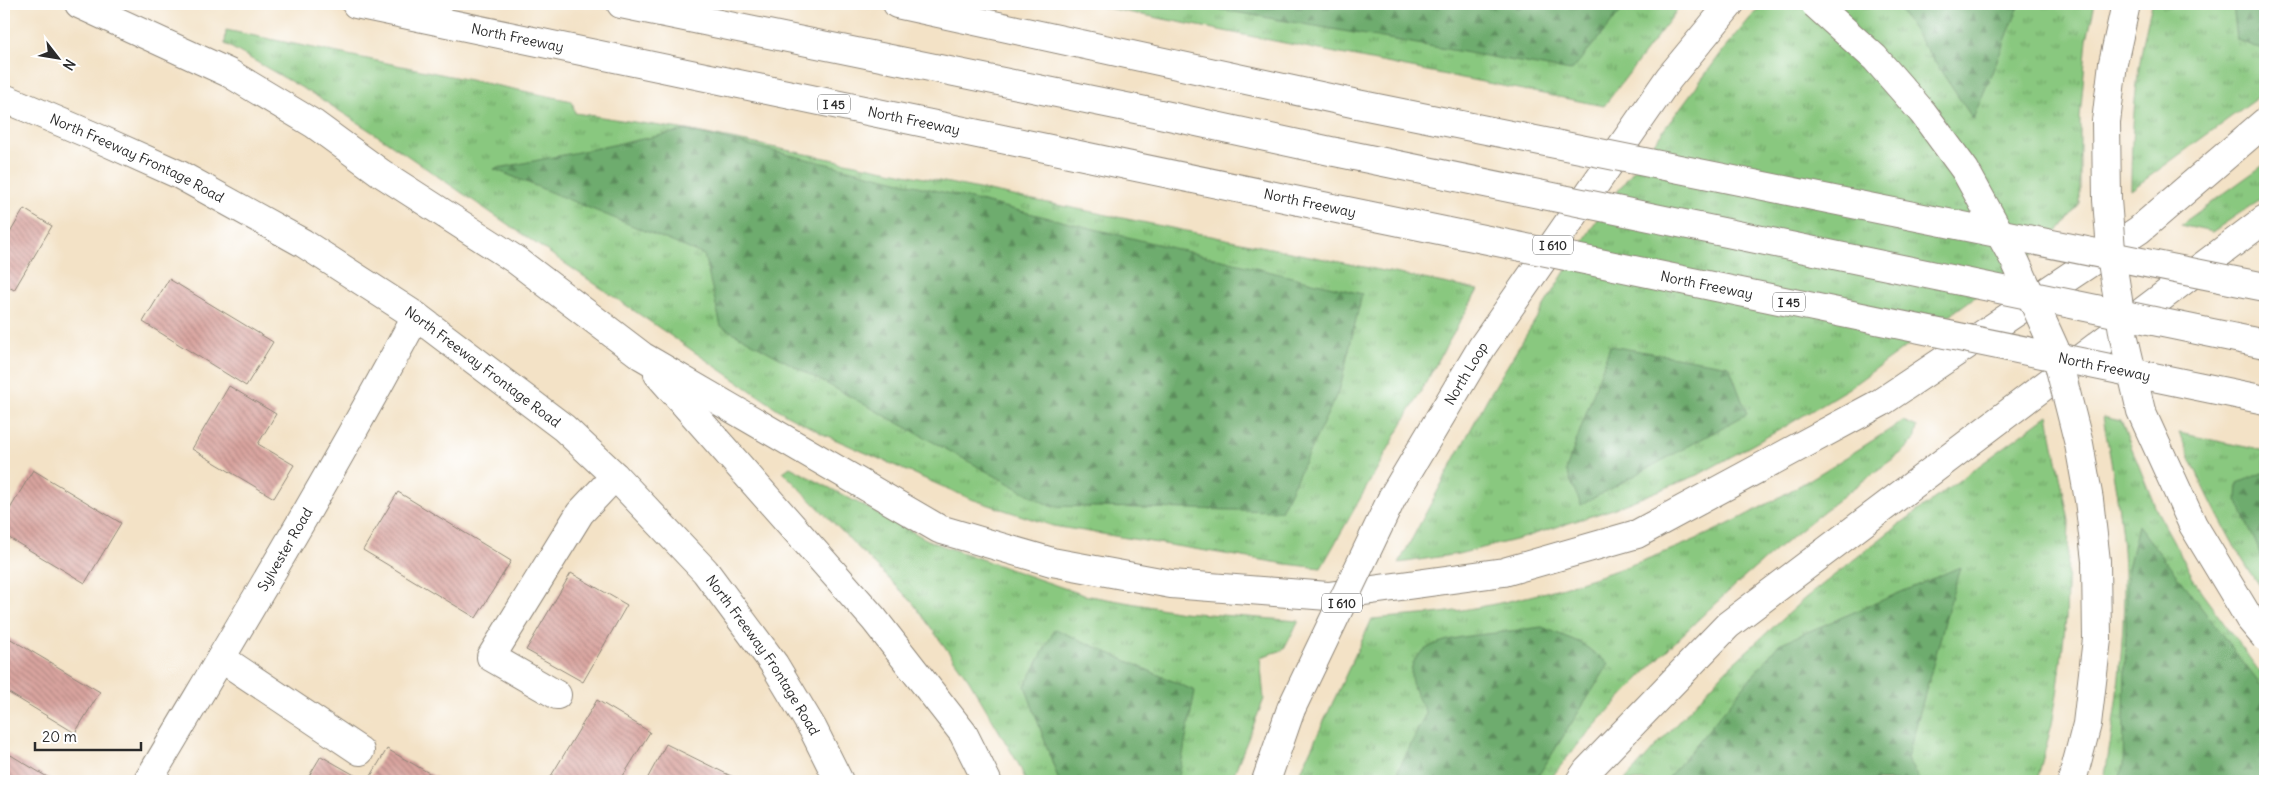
<svg xmlns="http://www.w3.org/2000/svg" width="2269" height="785" viewBox="0 0 2269 785" font-family="Delius,sans-serif">
<style>
.grass{fill:url(#grass-tufts);stroke:#5a7a55}
.forest{fill:url(#forest-firs);stroke:#4c6c4c}
.building{fill:url(#building-back-hatch)}
.lines{fill:none;stroke-linecap:round;stroke-linejoin:round}
.minor-casing{stroke:#8f8678;stroke-width:30}
.major-casing{stroke:#8f8678;stroke-width:30}
.highway-casing{stroke:#8f8678;stroke-width:30}
.minor{stroke:#fff;stroke-width:28}
.major{stroke:#fff;stroke-width:28}
.highway{stroke:#fff;stroke-width:28}
.highway-bridge-casing{stroke:#8f8678;stroke-width:30;stroke-linecap:butt}
.highway-bridge{stroke:#fff;stroke-width:28}
.labels{text-anchor:middle;dominant-baseline:central;stroke-width:4;stroke-linejoin:round;paint-order:stroke}
.shield{fill:#fff;stroke:#6b6b6b;stroke-width:1}
.shield-label{font-size:12px;font-weight:bold;fill:#2b2b2b}
.street-label{font-size:14px;fill:#2b2b2b;stroke:#fff}
</style>
<defs>
<pattern id="grass-tufts" width="24" height="20" patternUnits="userSpaceOnUse" patternTransform="scale(1.25)"><rect width="24" height="20" fill="#89c87f"/><path d="M3 7l-1-3M5 7V3M7 7l1-3M15 17l-1-3M17 17v-4M19 17l1-3" fill="none" stroke="#70a368"/></pattern>
<pattern id="forest-firs" width="22" height="20" patternUnits="userSpaceOnUse" patternTransform="scale(1.25)"><rect width="22" height="20" fill="#6eac6e"/><path d="M5 1l3.5 6h-7zM16 11l3.5 6h-7z" fill="#5b8c5b"/></pattern>
<pattern id="building-back-hatch" width="6" height="6" patternUnits="userSpaceOnUse" patternTransform="scale(1.25)"><rect width="6" height="6" fill="#d9a49f"/><path d="M-1 5l2 2M0 0l6 6M5-1l2 2" fill="none" stroke="#b08682"/></pattern>
</defs>
<rect width="100%" height="100%" fill="#fff"/>
<filter id="ink" filterUnits="userSpaceOnUse"><feTurbulence type="fractalNoise" baseFrequency=".02" numOctaves="2"/><feDisplacementMap in="SourceGraphic" scale="10" xChannelSelector="R" yChannelSelector="G"/><feConvolveMatrix kernelMatrix="1 2 1 2 8 2 1 2 1" color-interpolation-filters="sRGB"/></filter>
<filter id="wash" filterUnits="userSpaceOnUse"><feTurbulence type="fractalNoise" baseFrequency=".0096" numOctaves="4" result="noise"/><feDisplacementMap in="SourceGraphic" scale="20" xChannelSelector="R" yChannelSelector="G"/><feGaussianBlur stdDeviation="1.12" result="paint"/><feColorMatrix in="noise" values="0 0 0 0 0 0 0 0 0 0 0 0 0 0 0 0 0 1.4 0 .05"/><feComposite in="paint" operator="in"/></filter>
<g filter="url(#wash)">
<rect width="100%" height="100%" fill="#f3e2c6"/>
<g class="grass">
<polygon points="1087,4 1682,4 1604,106"/>
<polygon points="1762,4 2095,4 2087,39 2080,118 2080,203 2060,229 2033,255 1849,388 1781,429 1698,475 1610,510 1519,539 1458,554 1399,563 1487,399 1597,219 1725,48"/>
<path d="M2152 4H2265V92L2131 190C2131 126 2136 65 2152 4Z"/>
<polygon points="226,30 572,101 575,113 687,130 1478,290 1321,568 1286,564 1053,526 971,499 825,435 785,414 389,143 318,97 225,44"/>
<polygon points="2265,164 2265,196 2212,232 2180,225"/>
<polygon points="2048,415 2069,521 2066,619 2058,688 2052,724 2037,781 1624,781 1726,670 1804,599 1889,532"/>
<path d="M2103 417 2121 421 2156 509 2201 592 2265 679V781H2104C2116 712 2125 643 2124 572 2123 520 2112 468 2103 417Z"/>
<path d="M1903 421 1917 427 1914 441 1904 451C1807 520 1716 597 1634 684 1604 715 1574 747 1549 781H1297L1309 753 1372 619C1392 617 1413 616 1433 614 1519 604 1605 577 1685 544 1761 512 1833 466 1903 421Z"/>
<path d="M2179 433 2265 451V595C2230 544 2204 490 2179 433Z"/>
<polygon points="790,467 932,542 1084,595 1182,612 1299,621 1283,650 1260,657 1264,699 1231,781 1026,781 1019,765 969,680 913,603 783,472"/>
</g>
<g class="forest">
<polygon points="1189,4 1606,4 1623,9 1571,71"/>
<polygon points="1896,4 2020,4 1973,119"/>
<polygon points="2233,4 2265,4 2265,50 2237,40"/>
<polygon points="687,130 1362,294 1340,388 1281,511 1050,506 721,326 704,255 494,169"/>
<polygon points="1610,346 1729,366 1747,414 1581,505 1566,470"/>
<polygon points="2262,473 2265,474 2265,564 2237,500 2238,483"/>
<polygon points="2138,525 2265,691 2265,776 2260,781 2118,781 2123,767 2127,573"/>
<polygon points="1960,567 1907,759 1920,781 1666,781 1779,644"/>
<path d="M1542 627 1581 643 1609 664 1535 781H1393L1426 713C1420 701 1411 688 1411 674 1411 638 1471 636 1496 633 1511 631 1527 629 1542 627Z"/>
<polygon points="1055,629 1195,691 1178,781 1059,781 1025,686"/>
</g>
<g id="blocks">
<g class="building">
<polygon points="24,209 52,226 14,290 4,284 4,243"/>
<polygon points="169,279 273,342 246,386 143,322"/>
<polygon points="229,386 276,414 258,444 294,465 274,498 192,449"/>
<polygon points="33,470 121,523 85,583 4,535 4,519"/>
<polygon points="398,492 511,561 476,618 363,550"/>
<polygon points="571,573 627,605 583,682 526,650"/>
<polygon points="4,635 100,692 75,733 4,690"/>
<polygon points="597,700 650,732 620,781 548,781"/>
<polygon points="666,744 739,780 738,781 646,781"/>
<polygon points="387,749 443,781 368,781"/>
<polygon points="4,751 54,781 4,781"/>
<polygon points="321,756 365,781 306,781"/>
</g>
</g>
</g>
<g filter="url(#ink)">
<use href="#blocks" fill-opacity="0" stroke="#8f8678" stroke-width="1"/>
<g class="lines">
<g class="minor-casing">
<g id="minor">
<polyline points="221,658 360,751"/>
<polyline points="557,695 491,657 580,513 615,476"/>
<path id="s1" d="M148 781C239 627 332 474 416 316"/>
</g>
</g>
<g class="major-casing">
<g id="major">
<path id="s2" d="M4 98 91 135 180 175 303 243 416 316 564 428 615 476 705 571 774 664 813 729 839 781"/>
</g>
</g>
<g class="highway-casing">
<g id="highway">
<polyline points="79,4 229,73 314,124 381,173 516,260 642,356 939,529 1052,562 1171,584 1328,596 1504,572 1637,534 1880,403 2139,230 2265,122"/>
<path id="s3" d="M356 4 1313 204"/>
<polyline points="621,4 1160,114 1335,152"/>
<polyline points="897,4 1357,104"/>
<polyline points="2106,122 2113,63 2126,4"/>
<polyline points="658,374 874,619 963,733 987,781"/>
<path id="s4" d="M1392 498 1482 347 1669 78 1730 4"/>
<polyline points="1266,781 1291,709"/>
<polyline points="1580,781 1587,771 1728,625 2265,219"/>
<polyline points="2072,781 2087,724 2097,639 2096,561"/>
</g>
</g>
<use href="#minor" class="minor"/>
<use href="#major" class="major"/>
<use href="#highway" class="highway"/>
<g class="highway-bridge-casing">
<g id="highway-bridge">
<polyline points="1815,4 1875,58 1923,113 1965,170 2016,263 2055,349 2079,444 2089,500 2096,561"/>
<polyline points="1357,104 2265,287"/>
<polyline points="2106,122 2107,200 2112,262 2124,338 2141,411 2193,525 2249,618 2265,637"/>
<polyline points="1335,152 2265,344"/>
<path id="s5" d="M1313 204 2265 400"/>
<polyline points="1291,709 1392,498"/>
</g>
</g>
<use href="#highway-bridge" class="highway-bridge"/>
</g>
</g>
<g class="labels">
<g class="shield">
<rect x="818" y="94.5" width="32" height="19" rx="4"/>
<rect x="1533" y="235.5" width="40" height="19" rx="4"/>
<rect x="1773" y="292.5" width="32" height="19" rx="4"/>
<rect x="1322" y="593.5" width="40" height="19" rx="4"/>
</g>
<g class="shield-label">
<text x="834" y="104">I 45</text>
<text x="1553" y="245">I 610</text>
<text x="1789" y="302">I 45</text>
<text x="1342" y="603">I 610</text>
</g>
<g class="street-label">
<text stroke="none"><textPath href="#s3" startOffset="165">North Freeway</textPath></text>
<text stroke="none"><textPath href="#s3" startOffset="570">North Freeway</textPath></text>
<text stroke="none"><textPath href="#s2" startOffset="146">North Freeway Frontage Road</textPath></text>
<text transform="translate(1310 203) rotate(12)">North Freeway</text>
<text stroke="none"><textPath href="#s5" startOffset="402">North Freeway</textPath></text>
<text stroke="none"><textPath href="#s5" startOffset="808">North Freeway</textPath></text>
<text stroke="none"><textPath href="#s2" startOffset="551">North Freeway Frontage Road</textPath></text>
<text stroke="none"><textPath href="#s4" startOffset="145">North Loop</textPath></text>
<text stroke="none"><textPath href="#s1" startOffset="269">Sylvester Road</textPath></text>
<text stroke="none"><textPath href="#s2" startOffset="956">North Freeway Frontage Road</textPath></text>
</g>
</g>
<rect width="2269" height="785" fill="none" stroke="#fff" stroke-width="20"/>
<g transform="translate(58 58) rotate(121)" stroke="#ffffff" stroke-width="4" paint-order="stroke">
<path d="M0-4L9 19L0 12L-9 19Z" fill="#2b2b2b"/>
<text y="-8" font-size="14" font-weight="bold" text-anchor="middle" fill="#2b2b2b">N</text>
</g>
<path d="M35 742v8h106v-8" fill="none" stroke="#2b2b2b" stroke-width="2.5"/>
<text x="42" y="742" font-size="15" fill="#2b2b2b" stroke="#ffffff" stroke-width="4" paint-order="stroke">20 m</text>
</svg>
